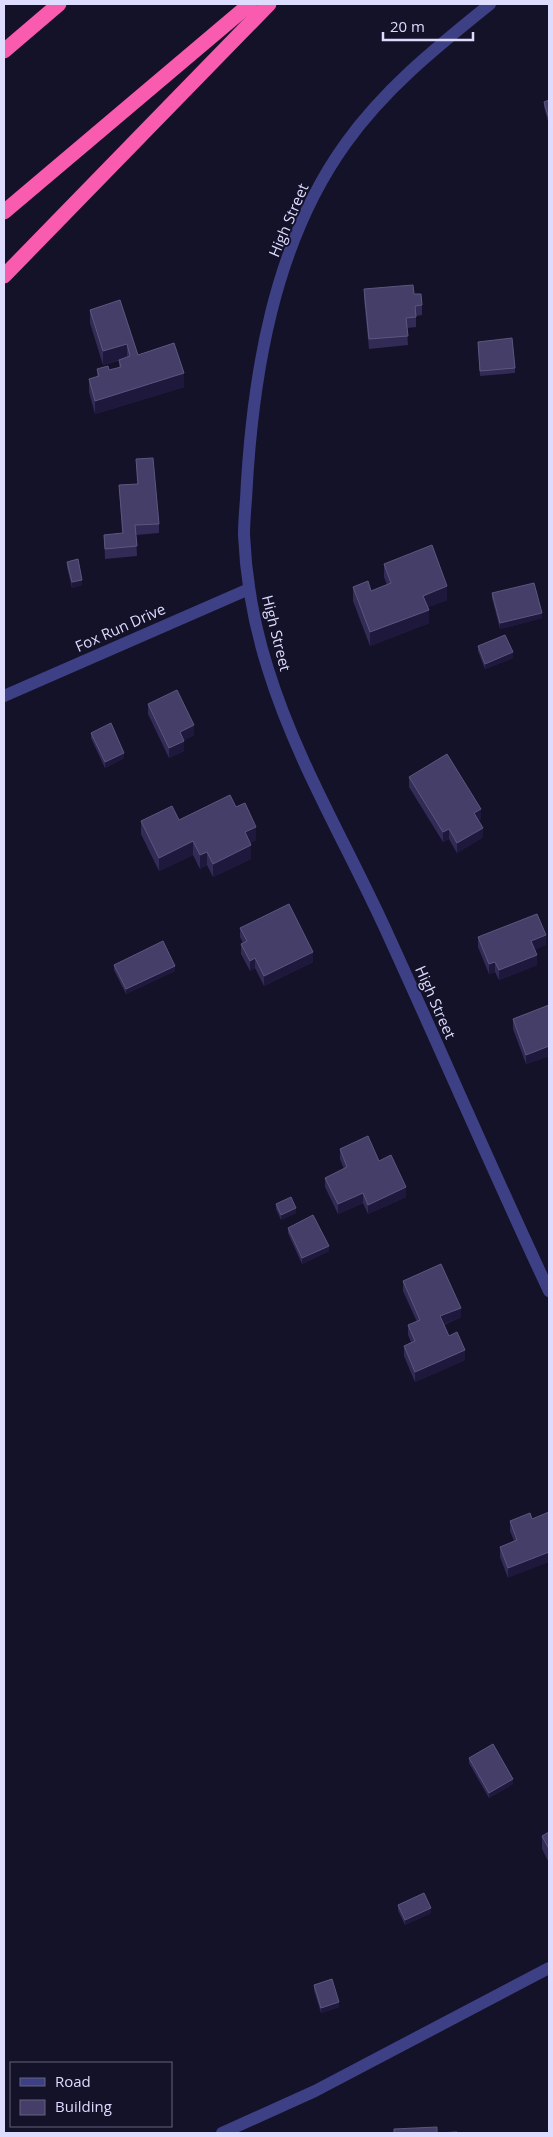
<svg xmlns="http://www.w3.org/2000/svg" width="553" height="2137" viewBox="0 0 553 2137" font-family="'Open Sans',sans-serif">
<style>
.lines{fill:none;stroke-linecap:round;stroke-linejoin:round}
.service{stroke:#3e4086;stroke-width:12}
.minor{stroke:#3e4086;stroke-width:12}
.motorway{stroke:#f95baf;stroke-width:15}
.wall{fill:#322b56}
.shaded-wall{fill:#1e193c}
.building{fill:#443e68;stroke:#5c577f}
.labels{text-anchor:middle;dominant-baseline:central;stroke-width:4;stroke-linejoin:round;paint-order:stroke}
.street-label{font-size:15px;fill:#dddbfe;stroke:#141229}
</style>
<rect width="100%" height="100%" fill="#141229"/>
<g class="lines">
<polyline class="service" points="222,2133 315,2091 549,1968"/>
<g class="minor">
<path d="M490 4C438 46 385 88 346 143 273 244 252 378 246 499 245 511 244 523 244 535 246 580 254 625 268 669 297 763 349 848 389 937 443 1055 494 1174 549 1291"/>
<polyline points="4,696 249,589"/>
</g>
<g class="motorway">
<polyline points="4,51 59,4"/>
<polyline points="4,212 250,4"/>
<polyline points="4,276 269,4"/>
</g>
</g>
<g class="wall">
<polygon points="549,100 549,125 544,107 544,102"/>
<polygon points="364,289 414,294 422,305 422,315 416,316 416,327 407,328 408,345 369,349 364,299"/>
<polygon points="90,310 138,355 184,387 95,414 89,392 89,379 97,377 97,369 109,370 119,368 119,360 127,358 103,365 90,323"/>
<polygon points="478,342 515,368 515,373 480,376"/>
<polygon points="136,459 159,524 159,533 136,535 137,556 105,559 104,535 122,533 119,485 137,484"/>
<polygon points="67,562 82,585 72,588 67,567"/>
<polygon points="384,564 447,600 428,607 429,623 370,646 353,601 353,587 371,591 387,585 384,577"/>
<polygon points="492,593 542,618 500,629 492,598"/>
<polygon points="478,646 513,658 485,669 478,651"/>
<polygon points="148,704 194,735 184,740 184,751 169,758 148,714"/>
<polygon points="91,733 124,758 105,768 91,738"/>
<polygon points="409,777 481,819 478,821 483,837 457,853 449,839 443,842 409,787"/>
<polygon points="236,807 256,840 250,843 251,859 213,877 207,865 200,869 193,855 159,871 141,834 141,821 179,820"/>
<polygon points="240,928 313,962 264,986 255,968 250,971 241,954 241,944 243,943 240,937"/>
<polygon points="478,937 546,945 535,949 537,965 499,980 495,972 489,974 478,947"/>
<polygon points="114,965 175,971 126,994 114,970"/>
<polygon points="549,1005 549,1056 526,1064 513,1029 513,1019"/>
<polygon points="340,1149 379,1161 406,1197 368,1214 363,1203 338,1214 325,1187 325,1178 344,1169 340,1159"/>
<polygon points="276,1204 296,1213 281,1220 276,1209"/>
<polygon points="288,1228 329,1251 302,1264 288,1233"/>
<polygon points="403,1281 461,1317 444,1325 449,1336 465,1360 415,1382 404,1356 404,1346 411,1342 408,1335 408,1325 417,1322 403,1291"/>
<polygon points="532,1519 508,1578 500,1557 500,1547 514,1541 510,1531 510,1521"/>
<polygon points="469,1758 513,1784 489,1798 469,1763"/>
<polygon points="549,1832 549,1863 542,1849 542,1836"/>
<polygon points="398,1905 431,1913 405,1925 398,1910"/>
<polygon points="314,1985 339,2007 321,2013 314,1990"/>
</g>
<g class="shaded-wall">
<polygon points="127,344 127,357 103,365 103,351"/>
<polygon points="184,373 184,387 95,414 95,401"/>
<polygon points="82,580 82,585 72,588 72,582"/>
<polygon points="447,586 447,600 423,609 423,596"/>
<polygon points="429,610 429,623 370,646 370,632"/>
<polygon points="542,613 542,618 500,629 500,623"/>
<polygon points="513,652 513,658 485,669 485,664"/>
<polygon points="194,725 194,735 180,742 180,732"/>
<polygon points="184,741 184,751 169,758 169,748"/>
<polygon points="124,753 124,758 105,768 105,762"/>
<polygon points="481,809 481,819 474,823 474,813"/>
<polygon points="256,827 256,840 245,845 245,832"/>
<polygon points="483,828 483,837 457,853 457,843"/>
<polygon points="449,829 449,839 443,842 443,832"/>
<polygon points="193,841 193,855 159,871 159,858"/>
<polygon points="251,845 251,859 213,877 213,864"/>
<polygon points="207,852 207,865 200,869 200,855"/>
<polygon points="546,935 546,945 531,951 531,941"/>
<polygon points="313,952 313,962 264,986 264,976"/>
<polygon points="537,955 537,965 499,980 499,970"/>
<polygon points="255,958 255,968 250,971 250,961"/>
<polygon points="495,962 495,972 489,974 489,964"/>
<polygon points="175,966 175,971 126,994 126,989"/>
<polygon points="549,1046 549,1056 526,1064 526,1055"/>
<polygon points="406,1187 406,1197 368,1214 368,1205"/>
<polygon points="363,1193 363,1203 338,1214 338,1204"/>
<polygon points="296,1208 296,1213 281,1220 281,1215"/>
<polygon points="329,1246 329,1251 302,1264 302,1258"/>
<polygon points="461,1308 461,1317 440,1326 440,1316"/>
<polygon points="465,1350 465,1360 415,1382 415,1372"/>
<polygon points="549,1552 549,1562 508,1578 508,1568"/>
<polygon points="513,1779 513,1784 489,1798 489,1793"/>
<polygon points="431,1908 431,1913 405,1925 405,1920"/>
<polygon points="339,2002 339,2007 321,2013 321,2008"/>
</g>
<g class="building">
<polygon points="549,100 549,119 544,102"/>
<polygon points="413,285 414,294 421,294 422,305 415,306 416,317 406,318 408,336 369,339 364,289"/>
<polygon points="120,300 138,355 174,343 184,373 95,401 89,379 99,376 97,369 108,366 109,370 121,367 119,360 130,356 127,344 103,351 90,310"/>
<polygon points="512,338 515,368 480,371 478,342"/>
<polygon points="153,458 159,524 135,525 137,546 105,549 104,535 123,533 119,485 138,484 136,459"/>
<polygon points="432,545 447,586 423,596 429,610 370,632 353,587 368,581 371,591 391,583 384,564"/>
<polygon points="78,559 82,580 72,582 67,562"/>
<polygon points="534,583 542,613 500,623 492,593"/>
<polygon points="505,635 513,652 485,664 478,646"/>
<polygon points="177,690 194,725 180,732 184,741 169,748 148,704"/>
<polygon points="111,723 124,753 105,762 91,733"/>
<polygon points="447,754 481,809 474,813 483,828 457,843 449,829 443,832 409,777"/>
<polygon points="230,795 236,807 245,803 256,827 245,832 251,845 213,864 207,852 200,855 193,841 159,858 141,821 172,806 179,820"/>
<polygon points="289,904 313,952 264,976 255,958 250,961 241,944 247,941 240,928"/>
<polygon points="537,914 546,935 531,941 537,955 499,970 495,962 489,964 478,937"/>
<polygon points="163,941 175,966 126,989 114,965"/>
<polygon points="549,1005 549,1046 526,1055 513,1019"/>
<polygon points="368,1136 379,1161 391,1155 406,1187 368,1205 363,1193 338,1204 325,1178 347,1167 340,1149"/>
<polygon points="291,1197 296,1208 281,1215 276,1204"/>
<polygon points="313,1215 329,1246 302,1258 288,1228"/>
<polygon points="441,1264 461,1308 440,1316 449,1336 457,1332 465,1350 415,1372 404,1346 415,1341 408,1325 420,1320 403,1281"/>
<polygon points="549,1512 549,1552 508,1568 500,1547 517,1540 510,1521 530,1513 532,1519"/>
<polygon points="493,1744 513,1779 489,1793 469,1758"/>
<polygon points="549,1832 549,1849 542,1836"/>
<polygon points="424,1893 431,1908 405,1920 398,1905"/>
<polygon points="332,1979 339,2002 321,2008 314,1985"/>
<polygon points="437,2127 437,2133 457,2132 457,2133 394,2133 394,2129"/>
</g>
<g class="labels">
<g class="street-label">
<text transform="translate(288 220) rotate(-67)">High Street</text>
<text transform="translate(120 627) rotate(-24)">Fox Run Drive</text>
<text transform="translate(277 633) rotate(76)">High Street</text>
<text transform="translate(436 1002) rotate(66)">High Street</text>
</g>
</g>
<rect width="553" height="2137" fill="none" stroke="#dddbfe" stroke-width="10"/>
<rect x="10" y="2062" width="162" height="65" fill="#141229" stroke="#64627e"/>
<rect x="20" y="2078" width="25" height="8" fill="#3e4086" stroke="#64627e"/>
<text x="55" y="2087" font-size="15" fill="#dddbfe">Road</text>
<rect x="20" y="2100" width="25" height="15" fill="#443e68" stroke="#64627e"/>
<text x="55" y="2112" font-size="15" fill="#dddbfe">Building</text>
<path d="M383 32v8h90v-8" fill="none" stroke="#dddbfe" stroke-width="2.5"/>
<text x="390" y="32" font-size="15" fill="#dddbfe" stroke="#141229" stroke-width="4" paint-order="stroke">20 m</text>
</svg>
